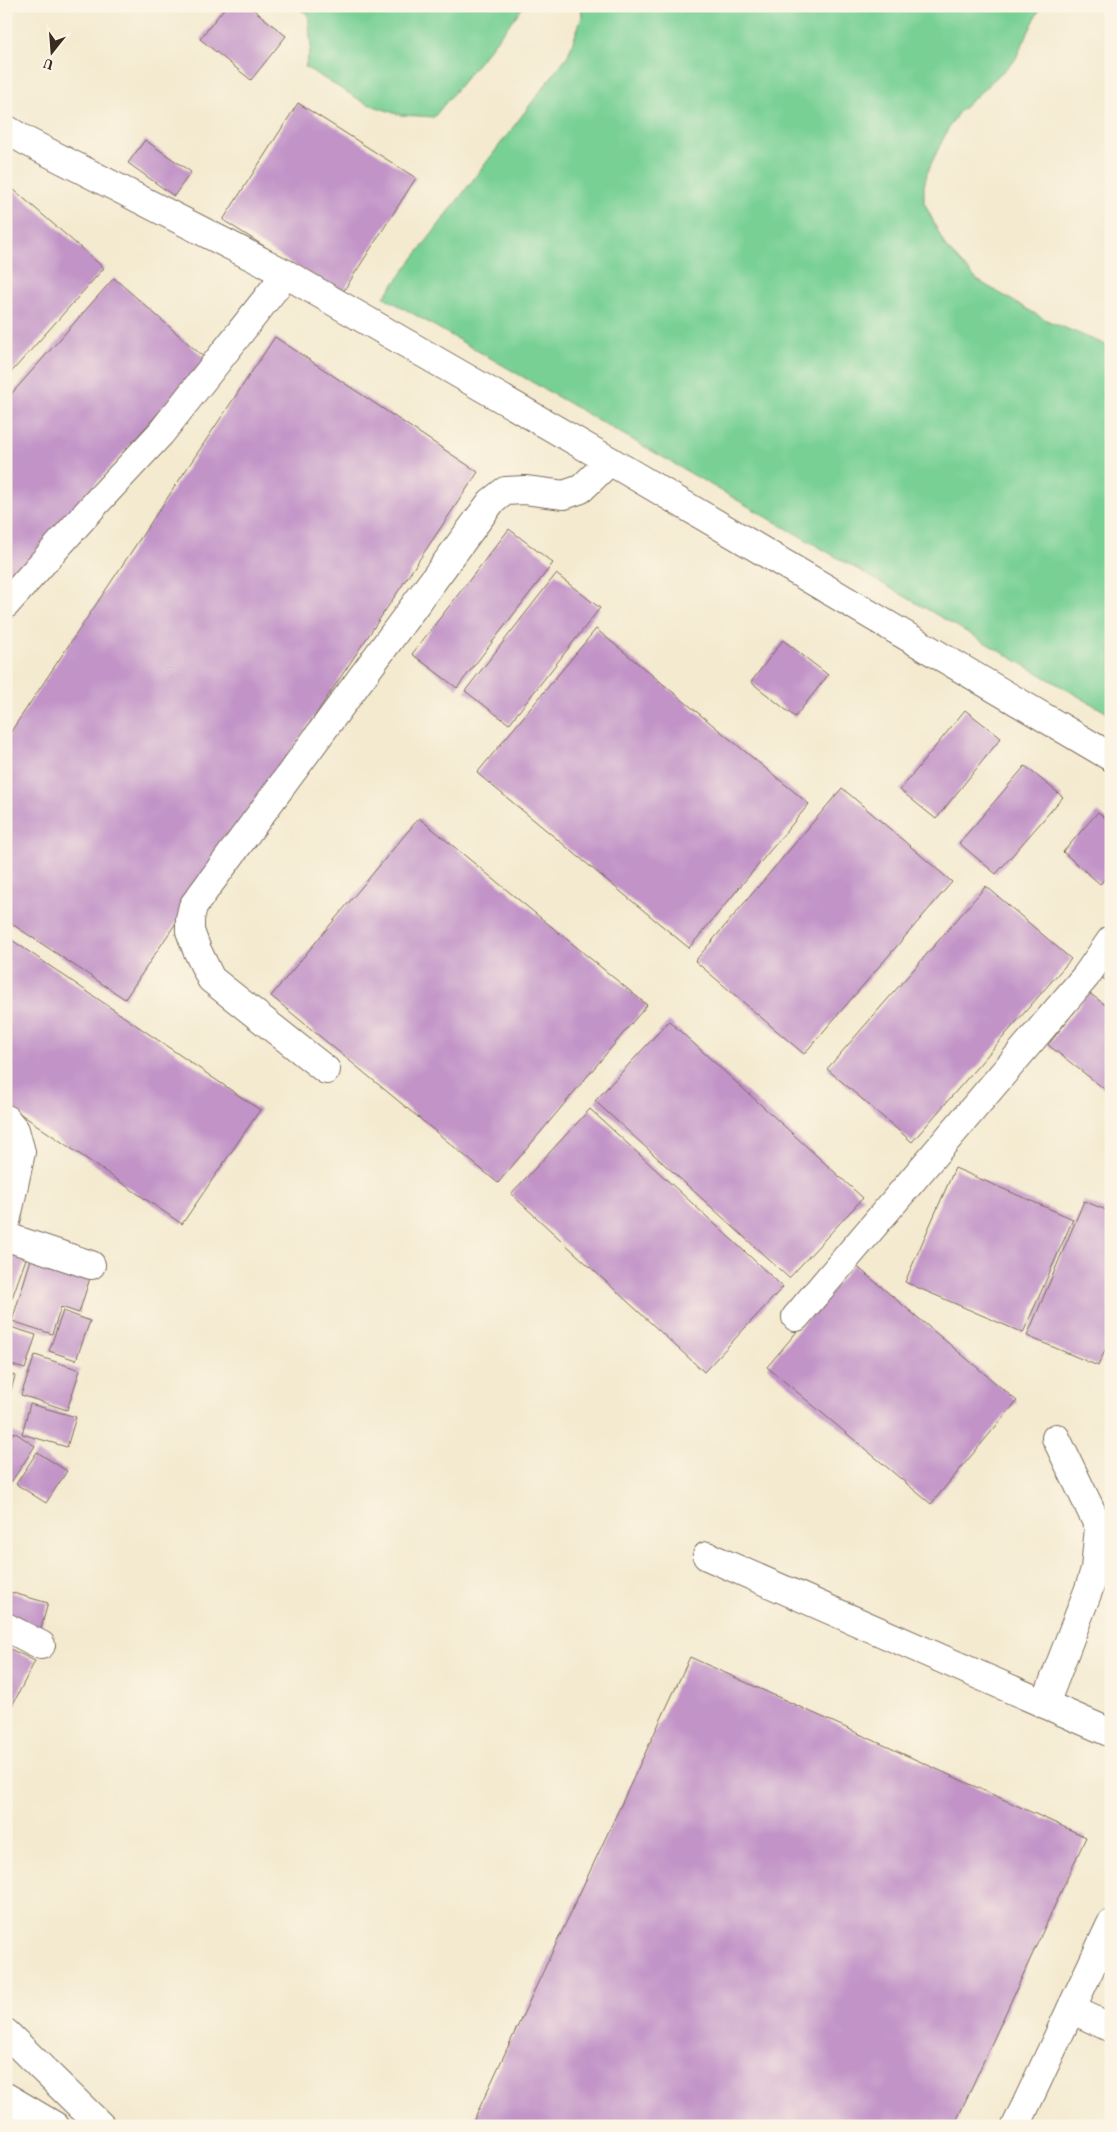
<svg xmlns="http://www.w3.org/2000/svg" width="1117" height="2132" viewBox="0 0 1117 2132" font-family="Vollkorn,serif">
<style>
.green{fill:#78d095;stroke:#5a7d5a}
.building{fill:#c193c7}
.lines{fill:none;stroke-linecap:round;stroke-linejoin:round}
.minor-casing{stroke:#7c6d5c;stroke-width:30}
.highway-casing{stroke:#7c6d5c;stroke-width:30}
.minor{stroke:#fff;stroke-width:28}
.highway{stroke:#fff;stroke-width:28}
</style>
<rect width="100%" height="100%" fill="#fcf5e5"/>
<filter id="ink" filterUnits="userSpaceOnUse"><feTurbulence type="fractalNoise" baseFrequency=".02" numOctaves="2"/><feDisplacementMap in="SourceGraphic" scale="10" xChannelSelector="R" yChannelSelector="G"/><feConvolveMatrix kernelMatrix="1 2 1 2 8 2 1 2 1" color-interpolation-filters="sRGB"/></filter>
<filter id="wash" filterUnits="userSpaceOnUse"><feTurbulence type="fractalNoise" baseFrequency=".0096" numOctaves="4" result="noise"/><feDisplacementMap in="SourceGraphic" scale="20" xChannelSelector="R" yChannelSelector="G"/><feGaussianBlur stdDeviation="1.12" result="paint"/><feColorMatrix in="noise" values="0 0 0 0 0 0 0 0 0 0 0 0 0 0 0 0 0 1.4 0 .05"/><feComposite in="paint" operator="in"/></filter>
<g filter="url(#wash)">
<rect width="100%" height="100%" fill="#f4ead0"/>
<g class="green">
<polygon points="294,6 524,6 434,117 400,115 365,103 305,67 311,47 308,14"/>
<polygon points="581,6 1041,6 1015,60 958,113 949,127 928,170 924,186 924,202 945,246 977,280 1046,320 1111,347 1111,715 384,297 568,55 582,17"/>
</g>
<g id="blocks">
<g class="building">
<polygon points="226,6 249,6 286,36 251,80 200,39"/>
<polygon points="298,103 416,178 341,295 223,220"/>
<polygon points="145,140 191,172 174,196 128,163"/>
<polygon points="6,183 104,268 6,378"/>
<polygon points="114,278 206,359 6,585 6,400"/>
<polygon points="275,337 478,472 125,999 6,920 6,739"/>
<polygon points="509,529 553,563 457,688 412,654"/>
<polygon points="556,574 600,608 509,724 465,691"/>
<polygon points="596,629 809,804 689,948 477,773"/>
<polygon points="783,640 828,675 795,717 751,682"/>
<polygon points="965,710 1001,738 936,819 900,790"/>
<polygon points="1025,766 1063,797 996,874 959,843"/>
<polygon points="842,788 952,882 804,1054 695,961"/>
<polygon points="1098,812 1111,823 1111,872 1100,884 1063,852"/>
<polygon points="419,818 647,1005 498,1183 271,996"/>
<polygon points="986,886 1071,959 912,1142 827,1069"/>
<polygon points="6,936 260,1110 182,1224 6,1104"/>
<polygon points="1111,959 1111,985 1098,974"/>
<polygon points="1089,993 1111,1009 1111,1094 1048,1045"/>
<polygon points="669,1021 863,1198 789,1278 595,1101"/>
<polygon points="590,1109 783,1287 704,1372 511,1194"/>
<polygon points="955,1168 1073,1219 1023,1333 905,1282"/>
<polygon points="1084,1201 1111,1212 1111,1337 1098,1366 1027,1336"/>
<polygon points="6,1249 27,1256 12,1298 6,1296"/>
<polygon points="31,1259 90,1278 79,1313 61,1307 52,1334 12,1321"/>
<polygon points="854,1264 1017,1401 931,1504 767,1367"/>
<polygon points="63,1311 90,1321 76,1360 49,1351"/>
<polygon points="7,1326 36,1335 25,1369 6,1363"/>
<polygon points="35,1355 80,1370 67,1410 21,1395"/>
<polygon points="6,1373 15,1376 7,1405 6,1405"/>
<polygon points="30,1404 76,1417 67,1447 22,1434"/>
<polygon points="14,1432 35,1446 12,1481 6,1477 6,1444"/>
<polygon points="37,1452 67,1471 46,1503 16,1484"/>
<polygon points="6,1591 48,1603 40,1632 6,1622"/>
<polygon points="6,1647 35,1661 11,1708 6,1705"/>
<polygon points="690,1657 1086,1837 954,2126 471,2126"/>
</g>
</g>
</g>
<g filter="url(#ink)">
<use href="#blocks" fill-opacity="0" stroke="#7c6d5c" stroke-width="1"/>
<g class="lines">
<g class="minor-casing">
<g id="minor">
<polyline points="6,129 26,141 286,274 610,461 1111,757"/>
<polyline points="6,604 96,503 161,433 286,274"/>
<polyline points="326,1070 211,979 197,950 190,931 190,919 193,906 491,502 505,491 525,490 564,495 581,489 610,461"/>
<polyline points="6,1119 15,1130 21,1152 6,1222"/>
<polyline points="6,1236 13,1239 91,1265"/>
<polyline points="796,1317 1086,976 1111,940"/>
<polyline points="707,1556 1111,1733"/>
<polyline points="6,1627 41,1645"/>
<polyline points="1045,1704 1090,1586 1095,1569 1099,1527 1056,1438"/>
<polyline points="1071,2009 1111,2028"/>
<polyline points="6,2033 101,2126"/>
<polyline points="6,2097 55,2126"/>
</g>
</g>
<g class="highway-casing">
<polyline id="highway" points="1016,2126 1111,1924"/>
</g>
<use href="#minor" class="minor"/>
<use href="#highway" class="highway"/>
</g>
</g>
<rect width="1117" height="2132" fill="none" stroke="#fcf5e5" stroke-width="25"/>
<g transform="translate(52 52) rotate(197)" stroke="#fcf5e5" stroke-width="4" paint-order="stroke">
<path d="M0-4L9 19L0 12L-9 19Z" fill="#3b2a1e"/>
<text y="-8" font-size="14" font-weight="bold" text-anchor="middle" fill="#3b2a1e">U</text>
</g>
</svg>
